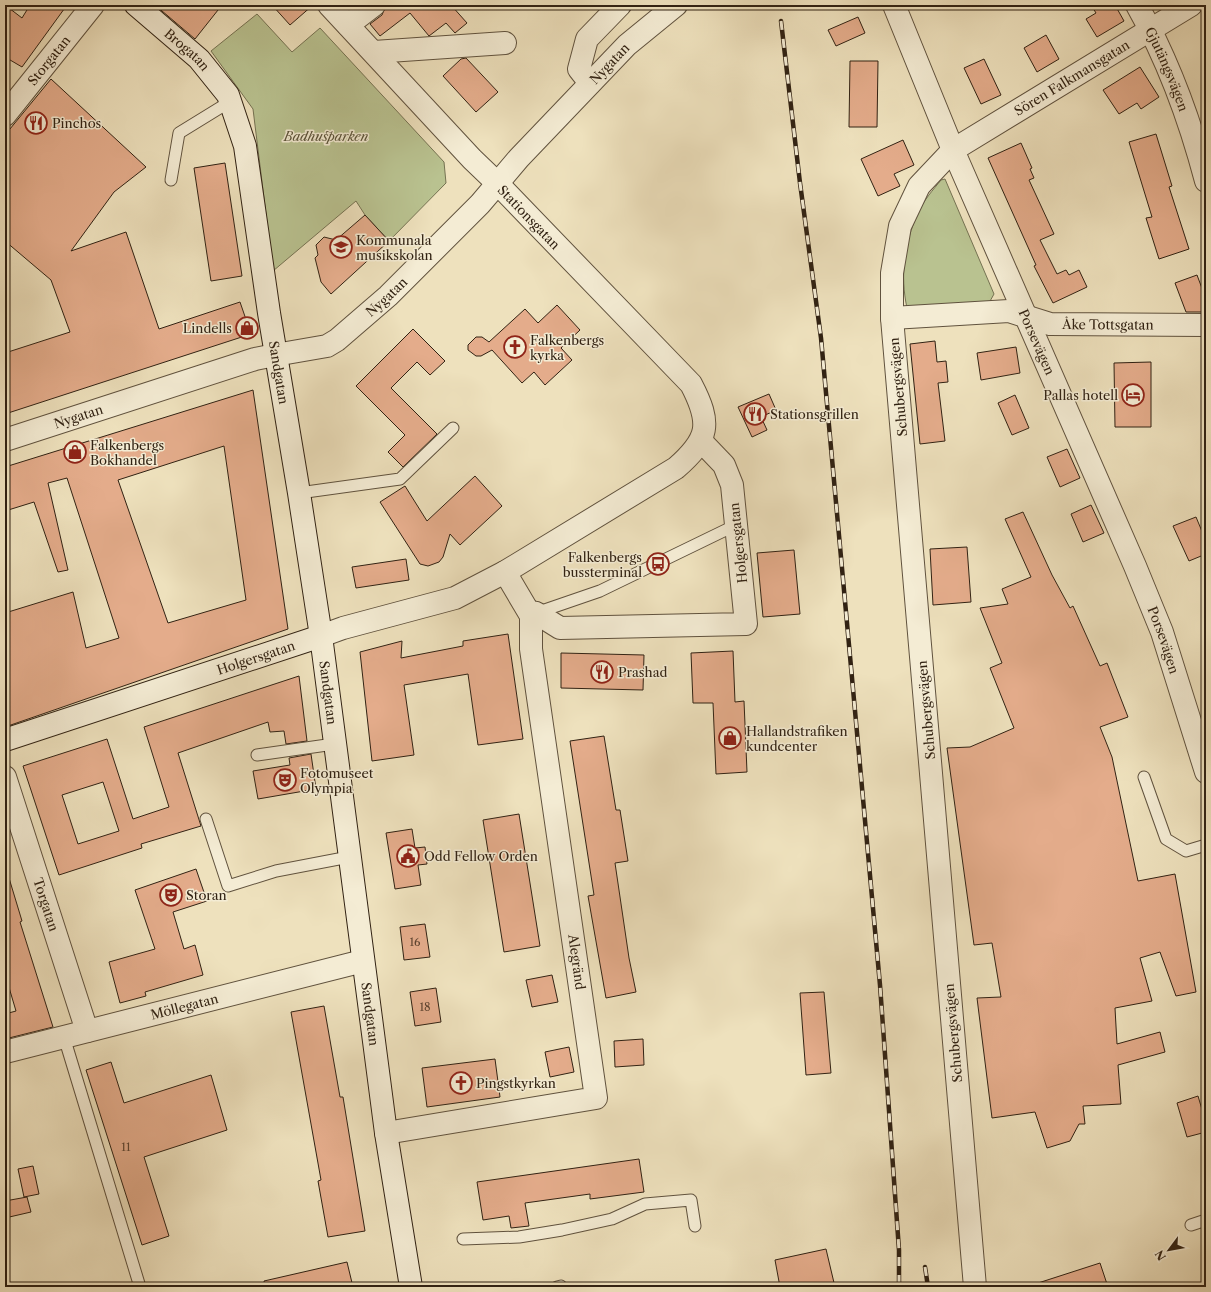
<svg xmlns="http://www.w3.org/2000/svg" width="1211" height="1292" viewBox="0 0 1211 1292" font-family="'Libre Caslon Text',serif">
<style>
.green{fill:#b9c290;stroke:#757252}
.building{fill:#e4ac8b;stroke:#312213;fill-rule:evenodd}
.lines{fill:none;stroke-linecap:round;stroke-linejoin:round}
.service-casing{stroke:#60523e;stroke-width:13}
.minor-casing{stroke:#60523e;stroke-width:24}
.tertiary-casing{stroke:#60523e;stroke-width:24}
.secondary-casing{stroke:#312213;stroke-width:24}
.service{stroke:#f4ecd4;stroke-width:11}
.minor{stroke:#f4ecd4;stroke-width:22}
.tertiary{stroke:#f4ecd4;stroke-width:22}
.secondary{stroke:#f4ecd4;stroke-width:22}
.rail-casing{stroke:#312213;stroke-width:4.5}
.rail{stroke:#f4ecd4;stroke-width:3;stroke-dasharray:9;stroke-linecap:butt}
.labels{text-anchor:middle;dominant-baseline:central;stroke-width:3;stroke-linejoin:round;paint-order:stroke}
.number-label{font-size:11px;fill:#5e4431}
.street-label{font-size:13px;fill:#312213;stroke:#f4ecd4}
.poi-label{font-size:13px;fill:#312213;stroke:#f4ecd4;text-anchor:start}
.park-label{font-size:13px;font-style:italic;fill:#5a5238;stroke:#f4ecd4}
</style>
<rect width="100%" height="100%" fill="#eee1bd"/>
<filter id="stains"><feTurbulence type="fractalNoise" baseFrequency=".005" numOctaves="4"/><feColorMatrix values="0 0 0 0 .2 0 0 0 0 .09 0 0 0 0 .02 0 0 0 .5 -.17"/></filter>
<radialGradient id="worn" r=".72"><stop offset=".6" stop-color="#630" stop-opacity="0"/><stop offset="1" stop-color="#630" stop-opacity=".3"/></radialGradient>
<g class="green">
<polygon points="257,14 292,52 320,28 444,162 446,183 389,241 365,215 356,201 273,271 253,109 211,51"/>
<path d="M945 179 994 294 989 303 907 308C900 276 904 243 918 213 923 201 933 190 941 180Z"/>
</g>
<g class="building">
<polygon points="5,5 22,18 30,5 67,5 22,67 5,57"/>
<polygon points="155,5 222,5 195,39"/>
<polygon points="272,5 313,5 290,25"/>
<polygon points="386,5 451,5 467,23 455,33 446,23 429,36 410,13 380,36 370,24 382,15"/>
<polygon points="1091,5 1115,5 1124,21 1097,37 1086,19 1096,13"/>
<polygon points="858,17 865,33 836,46 828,30"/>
<polygon points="1046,35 1059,59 1037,72 1024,48"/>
<polygon points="466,58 498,92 476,112 443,76 461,59"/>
<polygon points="984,59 1001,95 981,104 964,68"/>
<polygon points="850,61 878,61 877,127 849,127"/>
<polygon points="1140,67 1159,97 1141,109 1137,103 1119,114 1103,90"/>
<polygon points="51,79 146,167 114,192 71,251 126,232 159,329 240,302 251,334 5,414 5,353 70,332 51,280 5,241 5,135"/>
<polygon points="1156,134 1172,186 1169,187 1189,249 1159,259 1146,218 1152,217 1129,142"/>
<polygon points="903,140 914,165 894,174 900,186 878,196 861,159"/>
<polygon points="1021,143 1032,168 1030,169 1034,178 1029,180 1054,234 1040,240 1057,274 1066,270 1069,275 1079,270 1087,287 1053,303 1034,266 1036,265 988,158"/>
<polygon points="225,163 242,276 211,281 194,168"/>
<polygon points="365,215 389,241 331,294 321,282 315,258 318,255 316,245 324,237 336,240"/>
<polygon points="1197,275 1206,299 1206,312 1186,312 1175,283"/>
<polygon points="557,305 580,330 561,348 572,360 545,385 534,372 522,383 492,350 481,356 476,356 468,350 468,345 476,337 482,337 489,342 525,309 538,323"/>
<polygon points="413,329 445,361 430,375 417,362 391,388 437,434 403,467 388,452 405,435 356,386"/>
<polygon points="935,341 937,362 946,361 948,382 938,383 945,441 920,444 910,344"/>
<polygon points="1016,347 1020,373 981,380 977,353"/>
<polygon points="1151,362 1151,427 1115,427 1114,363"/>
<path d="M253 390 288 629 5 727V613L73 592 86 648 119 638 67 478 48 483 68 570 58 572 34 502 5 511V467ZM224 446 246 600 168 623 118 480Z"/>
<polygon points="769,394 776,410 761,417 767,430 752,437 738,407"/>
<polygon points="1015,395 1029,428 1012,435 998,403"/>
<polygon points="1067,449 1080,478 1060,487 1047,457"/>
<polygon points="475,476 502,506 460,545 450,534 443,557 439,562 428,566 420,564 380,502 405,486 427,521"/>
<polygon points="1091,505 1104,533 1083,542 1071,514"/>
<polygon points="1023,512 1052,575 1070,608 1073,606 1100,666 1107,663 1128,717 1100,727 1112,757 1138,881 1175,874 1196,992 1176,996 1160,952 1140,958 1152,1001 1115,1008 1117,1044 1160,1032 1165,1052 1118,1065 1121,1104 1083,1106 1085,1124 1079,1124 1070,1141 1047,1148 1035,1112 992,1118 977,998 1001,997 992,943 974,945 947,748 970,747 1014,728 990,668 1002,663 980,608 1008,604 1002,589 1031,577 1005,519"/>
<polygon points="1196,517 1206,541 1206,554 1189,561 1173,526"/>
<polygon points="967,547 971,602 933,605 930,549"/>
<polygon points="794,550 800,614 763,617 757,553"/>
<polygon points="406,559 409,580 356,588 352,567"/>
<polygon points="508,634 523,739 478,745 468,674 404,685 414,755 372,761 360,652 402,641 401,658 463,646 463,641"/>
<polygon points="733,651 735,702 744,701 747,772 716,774 713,703 693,703 691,653"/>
<polygon points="561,653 644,655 643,690 561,688"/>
<path d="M299 676 307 741 286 744 284 731 270 732 268 722 178 753 201 826 141 844 142 848 59 875 23 766 107 739 133 819 169 807 144 727ZM103 782 119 831 78 844 62 795Z"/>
<polygon points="604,736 616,810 620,810 628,861 615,863 629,958 636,992 606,998 588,896 594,895 570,741"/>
<polygon points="311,754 316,789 258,799 253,771 290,765 289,758"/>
<polygon points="519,814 540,946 504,952 483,820"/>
<polygon points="412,829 415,848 425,847 427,864 418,865 421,885 395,889 386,833"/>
<polygon points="196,869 207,901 173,912 184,949 195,945 203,975 145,992 146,996 120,1003 109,962 155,949 135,890"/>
<polygon points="5,878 9,878 22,921 20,922 53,1027 5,1039 5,1014 16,1011 5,974"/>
<polygon points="425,924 430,957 404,960 400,927"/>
<polygon points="552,975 558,1002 532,1007 526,980"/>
<polygon points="436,988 441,1022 415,1026 410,992"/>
<polygon points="824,992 831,1073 806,1075 800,993"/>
<polygon points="324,1006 340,1097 343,1097 365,1231 328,1237 318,1181 321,1180 291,1012"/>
<polygon points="643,1039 644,1065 615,1067 614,1041"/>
<polygon points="569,1047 574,1072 550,1077 545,1052"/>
<polygon points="495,1059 500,1097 427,1107 422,1068"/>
<polygon points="111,1062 124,1103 211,1075 227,1130 144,1157 169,1236 142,1245 86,1070"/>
<polygon points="1198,1096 1206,1123 1206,1132 1187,1137 1177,1103"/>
<polygon points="639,1159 644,1192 590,1199 590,1194 525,1203 529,1226 511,1228 509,1216 483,1220 477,1182"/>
<polygon points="33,1166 39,1194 24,1197 18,1169"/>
<polygon points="27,1197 31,1212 5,1218 5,1201"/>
<polygon points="826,1249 835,1287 780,1287 775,1260"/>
<polygon points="347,1262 353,1287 265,1287 264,1281"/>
<polygon points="1100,1263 1108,1287 1036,1287 1035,1284"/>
</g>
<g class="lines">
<g class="service-casing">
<g id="service">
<polyline points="171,180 179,133 231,101"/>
<polyline points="299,493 400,479 453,428"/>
<polyline points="536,613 600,591 736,525"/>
<polyline points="257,755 334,744"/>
<polyline points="1144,777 1166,839 1186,851 1206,845"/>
<polyline points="206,819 228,886 276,871 349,857"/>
<polyline points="64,1037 140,1287"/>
<polyline points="1191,1225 1206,1220"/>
<polyline points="463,1239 519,1237 562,1230 612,1219 645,1204 691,1200 695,1226"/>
<polyline points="557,1287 561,1286"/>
</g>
</g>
<g class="minor-casing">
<g id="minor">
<polyline points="329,5 472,159 497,183"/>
<path id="s1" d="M894 5 953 150 1135 566 1162 632 1206 772"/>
<path id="s2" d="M1137 5C1168 60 1190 120 1206 181"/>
<polyline points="348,25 374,5"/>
<polyline points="374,52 505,43"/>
<polyline points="590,83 579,69 587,39 620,5"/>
<path id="s3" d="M5 115 93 5"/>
<path id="s4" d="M892 318 1009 311 1050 324 1206 325"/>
<path id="s5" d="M5 440 255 359 275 355"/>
<polyline points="505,572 531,616 536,613 560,628 746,624 732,485 724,465 701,441"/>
<path id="s6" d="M5 777 87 1031"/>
<path id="s7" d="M5 1052 363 961"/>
<polyline points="386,1133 596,1098 531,649 531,616"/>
<path id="s8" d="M975 1287 892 318V273L900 226 919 186 953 150 1191 5"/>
</g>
</g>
<g class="tertiary-casing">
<g id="tertiary">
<path id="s9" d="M275 355 327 346 337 340 388 296 480 204 519 158 627 45 676 5"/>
<path d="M321 636 343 628 455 598 505 572 676 468C709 439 712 424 691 384L497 183"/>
</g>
</g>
<g class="secondary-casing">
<g id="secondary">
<path id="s10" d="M136 5 199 59 228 95 245 146 269 313 299 493 321 636 386 1133 411 1287"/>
<path id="s11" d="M5 740 321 636"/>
</g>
</g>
<use href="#service" class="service"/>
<use href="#minor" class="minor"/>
<use href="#tertiary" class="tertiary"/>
<use href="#secondary" class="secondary"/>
<g class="rail-casing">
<g id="rail">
<polyline points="781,21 800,183 821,338 880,985 899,1250 899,1287"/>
<polyline points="925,1267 928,1287"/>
</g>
</g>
<use href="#rail" class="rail"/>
</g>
<defs>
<g id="restaurant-ring" transform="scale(1.15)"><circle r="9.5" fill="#f4ecd4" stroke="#8f2418" stroke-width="1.5"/><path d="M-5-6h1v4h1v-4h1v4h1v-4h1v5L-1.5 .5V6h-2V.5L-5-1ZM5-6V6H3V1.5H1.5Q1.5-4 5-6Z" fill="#8f2418"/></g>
<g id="university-ring" transform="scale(1.15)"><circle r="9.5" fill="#f4ecd4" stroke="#8f2418" stroke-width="1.5"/><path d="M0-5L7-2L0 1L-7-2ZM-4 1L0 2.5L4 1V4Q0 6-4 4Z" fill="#8f2418"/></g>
<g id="shop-ring" transform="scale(1.15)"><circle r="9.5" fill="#f4ecd4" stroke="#8f2418" stroke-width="1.5"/><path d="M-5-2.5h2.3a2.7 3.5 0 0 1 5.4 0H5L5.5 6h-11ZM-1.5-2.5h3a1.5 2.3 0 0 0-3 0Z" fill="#8f2418"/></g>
<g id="church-ring" transform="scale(1.15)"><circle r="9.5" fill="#f4ecd4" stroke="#8f2418" stroke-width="1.5"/><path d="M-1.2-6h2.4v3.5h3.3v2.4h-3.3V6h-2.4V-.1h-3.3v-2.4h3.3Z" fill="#8f2418"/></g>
<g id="hotel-ring" transform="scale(1.15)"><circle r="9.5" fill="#f4ecd4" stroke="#8f2418" stroke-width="1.5"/><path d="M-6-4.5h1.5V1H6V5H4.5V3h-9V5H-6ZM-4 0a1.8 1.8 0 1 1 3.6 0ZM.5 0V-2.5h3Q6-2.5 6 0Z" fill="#8f2418"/></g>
<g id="bus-ring" transform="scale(1.15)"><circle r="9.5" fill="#f4ecd4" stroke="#8f2418" stroke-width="1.5"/><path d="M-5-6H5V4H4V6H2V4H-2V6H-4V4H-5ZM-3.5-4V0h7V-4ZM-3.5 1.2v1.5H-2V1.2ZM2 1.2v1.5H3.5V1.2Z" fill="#8f2418"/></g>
<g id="theatre-ring" transform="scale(1.15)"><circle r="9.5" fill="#f4ecd4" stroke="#8f2418" stroke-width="1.5"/><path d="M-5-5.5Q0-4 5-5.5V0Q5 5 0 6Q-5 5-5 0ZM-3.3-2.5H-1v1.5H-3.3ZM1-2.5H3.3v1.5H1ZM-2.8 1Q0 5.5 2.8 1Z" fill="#8f2418"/></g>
<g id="civic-ring" transform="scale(1.15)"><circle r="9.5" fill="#f4ecd4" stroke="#8f2418" stroke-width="1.5"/><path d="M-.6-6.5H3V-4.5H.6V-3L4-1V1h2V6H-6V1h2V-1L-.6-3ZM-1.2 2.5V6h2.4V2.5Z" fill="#8f2418"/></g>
</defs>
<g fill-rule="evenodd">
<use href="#restaurant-ring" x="36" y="123"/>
<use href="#university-ring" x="341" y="247"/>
<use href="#shop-ring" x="247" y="328"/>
<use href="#church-ring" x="515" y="347"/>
<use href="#hotel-ring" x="1133" y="395"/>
<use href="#restaurant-ring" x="755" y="414"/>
<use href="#shop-ring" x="75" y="452"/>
<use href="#bus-ring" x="658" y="564"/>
<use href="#restaurant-ring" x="602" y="672"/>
<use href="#shop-ring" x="730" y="738"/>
<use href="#theatre-ring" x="285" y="780"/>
<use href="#civic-ring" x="408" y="856"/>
<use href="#theatre-ring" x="171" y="895"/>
<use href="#church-ring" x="461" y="1083"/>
</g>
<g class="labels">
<g class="number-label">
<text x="415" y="942">16</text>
<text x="425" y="1007">18</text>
<text x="126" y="1147">11</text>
</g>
<g class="street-label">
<text stroke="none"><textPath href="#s10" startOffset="68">Brogatan</textPath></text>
<text stroke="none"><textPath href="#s3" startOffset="70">Storgatan</textPath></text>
<text stroke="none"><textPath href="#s9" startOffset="453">Nygatan</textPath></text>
<text stroke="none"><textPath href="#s2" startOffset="71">Gjutängsvägen</textPath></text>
<text stroke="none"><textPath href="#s8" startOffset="1298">Sören Falkmansgatan</textPath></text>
<text transform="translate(529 217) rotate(46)">Stationsgatan</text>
<text stroke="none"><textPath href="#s9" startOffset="130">Nygatan</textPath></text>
<text stroke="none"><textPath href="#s4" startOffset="218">Åke Tottsgatan</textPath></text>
<text stroke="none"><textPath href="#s1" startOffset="366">Porsevägen</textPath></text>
<text stroke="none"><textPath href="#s10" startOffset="412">Sandgatan</textPath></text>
<text transform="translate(898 387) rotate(-95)">Schubergsvägen</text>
<text stroke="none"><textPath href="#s5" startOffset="77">Nygatan</textPath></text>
<text transform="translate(738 543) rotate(-96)">Holgersgatan</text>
<text stroke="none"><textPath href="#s1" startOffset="690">Porsevägen</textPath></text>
<text stroke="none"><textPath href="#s11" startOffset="264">Holgersgatan</textPath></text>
<text stroke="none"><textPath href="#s10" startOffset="736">Sandgatan</textPath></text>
<text transform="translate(926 710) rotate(-95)">Schubergsvägen</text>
<text stroke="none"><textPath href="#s6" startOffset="134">Torgatan</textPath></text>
<text transform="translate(577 962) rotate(82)">Alegränd</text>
<text stroke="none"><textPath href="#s7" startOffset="185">Möllegatan</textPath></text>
<text stroke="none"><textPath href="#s10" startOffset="1060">Sandgatan</textPath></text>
<text transform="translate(953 1033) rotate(-95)">Schubergsvägen</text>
</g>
<g class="poi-label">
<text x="52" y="123">Pinchos</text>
<text x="356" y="240">Kommunala<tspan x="356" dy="15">musikskolan</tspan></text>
<text x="232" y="328" text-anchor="end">Lindells</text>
<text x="530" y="340">Falkenbergs<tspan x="530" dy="15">kyrka</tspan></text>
<text x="1118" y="395" text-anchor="end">Pallas hotell</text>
<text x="770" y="414">Stationsgrillen</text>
<text x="90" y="445">Falkenbergs<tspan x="90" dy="15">Bokhandel</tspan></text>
<text x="642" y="557" text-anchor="end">Falkenbergs<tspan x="642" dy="15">bussterminal</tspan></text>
<text x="618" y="672">Prashad</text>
<text x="746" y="731">Hallandstrafiken<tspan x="746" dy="15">kundcenter</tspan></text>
<text x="300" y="773">Fotomuseet<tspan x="300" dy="15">Olympia</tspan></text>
<text x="424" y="856">Odd Fellow Orden</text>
<text x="186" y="895">Storan</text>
<text x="476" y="1083">Pingstkyrkan</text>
</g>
<g class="park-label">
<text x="326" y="136">Badhusparken</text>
</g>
</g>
<rect width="1211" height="1292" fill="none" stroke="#eee1bd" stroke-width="20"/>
<rect x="6" y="6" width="1199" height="1280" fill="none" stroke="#312213" stroke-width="2"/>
<rect x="10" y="10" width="1191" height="1272" fill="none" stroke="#312213"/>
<g transform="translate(1169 1250) rotate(238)" stroke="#f4ecd4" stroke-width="3" paint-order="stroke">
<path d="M0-3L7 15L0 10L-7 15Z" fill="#312213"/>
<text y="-6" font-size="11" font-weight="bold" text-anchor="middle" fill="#312213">N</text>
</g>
<rect width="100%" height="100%" filter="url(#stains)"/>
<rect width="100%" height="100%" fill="url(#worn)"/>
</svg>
